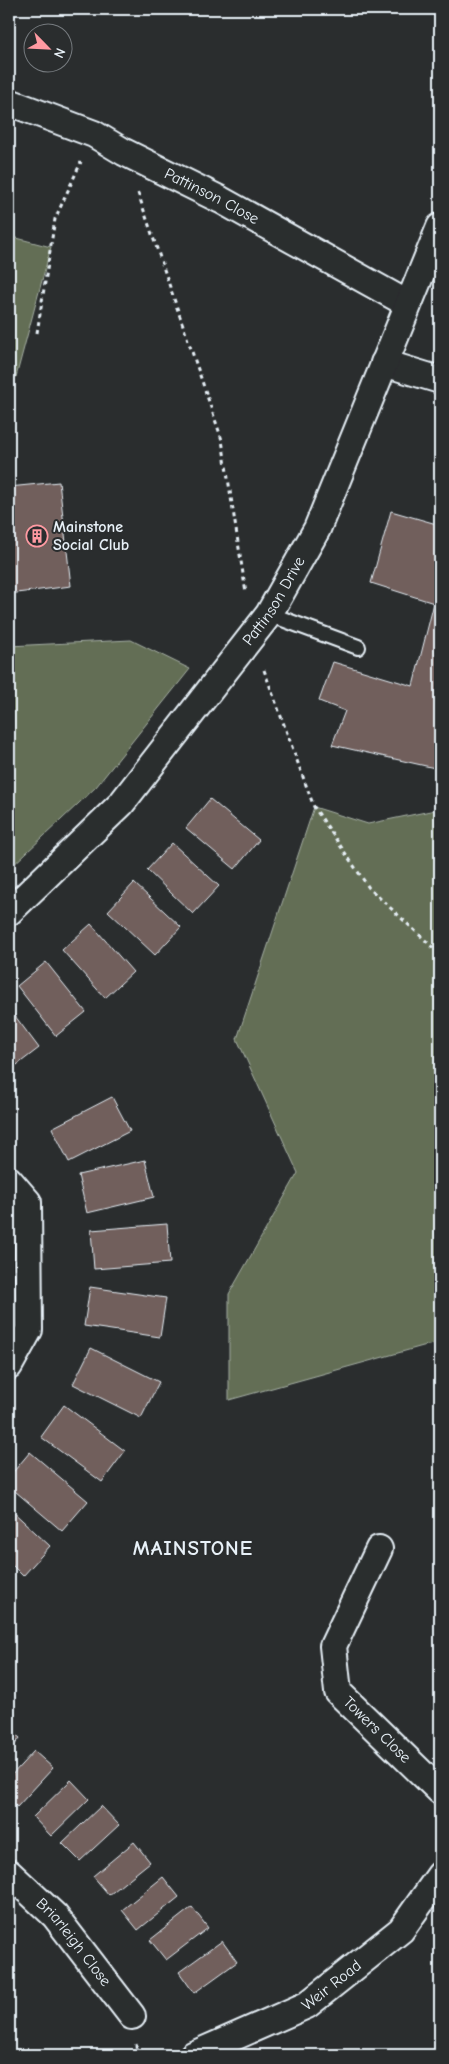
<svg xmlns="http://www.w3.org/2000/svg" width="449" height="2064" viewBox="0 0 449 2064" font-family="'Comic Neue',sans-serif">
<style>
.green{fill:#646e54;stroke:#a6b0a6}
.building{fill:#715e5b;stroke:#e8f1f8}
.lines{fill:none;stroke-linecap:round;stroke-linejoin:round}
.service-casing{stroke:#e8f1f8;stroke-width:18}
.minor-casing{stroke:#e8f1f8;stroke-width:30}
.path{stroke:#e8f1f8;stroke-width:3;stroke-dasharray:4 4;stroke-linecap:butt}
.service{stroke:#2a2d2e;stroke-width:14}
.minor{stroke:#2a2d2e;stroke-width:26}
.labels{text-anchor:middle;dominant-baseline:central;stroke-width:4;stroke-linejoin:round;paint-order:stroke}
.street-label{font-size:16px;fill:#e8f1f8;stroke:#2a2d2e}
.poi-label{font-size:16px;font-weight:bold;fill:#e8f1f8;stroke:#2a2d2e;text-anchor:start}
.district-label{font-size:21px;font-weight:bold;letter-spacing:1px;fill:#e8f1f8;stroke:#2a2d2e}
</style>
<rect width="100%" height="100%" fill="#2a2d2e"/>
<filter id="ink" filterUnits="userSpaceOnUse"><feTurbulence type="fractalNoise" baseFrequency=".02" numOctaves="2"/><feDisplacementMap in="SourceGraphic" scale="10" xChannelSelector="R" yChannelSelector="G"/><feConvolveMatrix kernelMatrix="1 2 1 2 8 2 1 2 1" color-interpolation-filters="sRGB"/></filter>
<g filter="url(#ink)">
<g class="green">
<polygon points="9,236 51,247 16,377 9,383"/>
<polygon points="131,640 190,669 96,787 9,869 9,646"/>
<polygon points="314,807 368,824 440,809 440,1343 423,1346 229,1400 229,1294 298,1173 237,1039"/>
</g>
<g class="building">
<polygon points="59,482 71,586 9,594 9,487"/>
<polygon points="391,511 440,525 440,743 435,768 332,745 345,711 319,701 333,662 413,686 434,603 371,583"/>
<polygon points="210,799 259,840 235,869 186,828"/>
<polygon points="172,843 219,886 193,914 147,870"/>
<polygon points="134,883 181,927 155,955 108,911"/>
<polygon points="91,924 133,972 105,998 62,950"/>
<polygon points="46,962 86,1012 56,1036 17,986"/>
<polygon points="9,1008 39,1048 9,1071"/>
<polygon points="112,1097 130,1131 69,1162 52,1128"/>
<polygon points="145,1160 154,1197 87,1213 78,1175"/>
<polygon points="167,1224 170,1263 94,1269 91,1230"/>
<polygon points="90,1287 166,1298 160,1337 84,1326"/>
<polygon points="91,1348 159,1382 141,1418 73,1384"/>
<polygon points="64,1405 125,1451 102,1482 41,1437"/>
<polygon points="30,1452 88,1501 62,1531 9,1486 9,1477"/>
<polygon points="9,1508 50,1546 23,1576 9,1562"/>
<polygon points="9,1729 20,1738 9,1752"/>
<polygon points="34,1751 53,1768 17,1807 9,1799 9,1778"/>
<polygon points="71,1780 89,1799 51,1836 33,1817"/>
<polygon points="101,1806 119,1825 80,1861 62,1843"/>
<polygon points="134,1842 150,1862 109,1895 93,1876"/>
<polygon points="163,1877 179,1897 138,1930 122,1910"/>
<polygon points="192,1907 208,1928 166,1960 150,1940"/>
<polygon points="222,1941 237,1962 194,1993 179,1972"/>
</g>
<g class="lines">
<g class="service-casing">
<polyline id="service" points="269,614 358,647"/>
</g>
<g class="minor-casing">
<g id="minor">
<path id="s1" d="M9 102 94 134 124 152 221 200 408 304"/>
<polyline points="384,363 440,380"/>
<path id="s2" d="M9 912 121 804 269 614 317 529 440 227"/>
<polyline points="9,1180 28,1202 29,1330 9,1366"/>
<path id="s3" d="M379 1549 333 1646 338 1692 440 1791"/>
<path id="s4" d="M9 1873 55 1916 132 2016"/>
<path id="s5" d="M193 2055 307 2005 401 1930 440 1875"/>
</g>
</g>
<g class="path">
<polyline points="138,193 222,440 246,593"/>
<polyline points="37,333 55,219 81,162"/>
<polyline points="264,670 314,807 369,888 440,954"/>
<polyline points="136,2044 137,2055"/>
</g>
<use href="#service" class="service"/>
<use href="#minor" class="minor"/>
</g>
</g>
<defs>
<g id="building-ring" transform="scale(1.125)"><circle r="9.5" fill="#2a2d2e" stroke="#ff9aa2" stroke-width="1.5"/><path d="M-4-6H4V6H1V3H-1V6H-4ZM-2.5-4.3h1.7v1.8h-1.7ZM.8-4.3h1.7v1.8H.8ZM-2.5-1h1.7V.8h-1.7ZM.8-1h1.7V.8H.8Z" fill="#ff9aa2"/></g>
</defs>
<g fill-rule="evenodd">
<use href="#building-ring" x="37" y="536"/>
</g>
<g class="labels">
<g class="street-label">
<text stroke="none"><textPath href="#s1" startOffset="224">Pattinson Close</textPath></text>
<text stroke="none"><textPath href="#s2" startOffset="410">Pattinson Drive</textPath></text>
<text stroke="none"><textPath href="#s3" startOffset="208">Towers Close</textPath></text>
<text stroke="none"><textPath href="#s4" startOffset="95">Briarleigh Close</textPath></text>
<text stroke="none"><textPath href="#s5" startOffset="156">Weir Road</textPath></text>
</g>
<g class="poi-label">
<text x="53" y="527">Mainstone<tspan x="53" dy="18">Social Club</tspan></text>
</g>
<g class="district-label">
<text x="193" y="1548">MAINSTONE</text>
</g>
</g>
<rect width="449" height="2064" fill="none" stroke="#2a2d2e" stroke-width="30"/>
<rect x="15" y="15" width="419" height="2034" fill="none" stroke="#e8f1f8" stroke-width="2" filter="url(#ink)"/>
<g transform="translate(48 48) rotate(114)"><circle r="24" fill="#2a2d2e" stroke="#767b7f"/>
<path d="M0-4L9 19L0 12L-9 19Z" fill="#ff9aa2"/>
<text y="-8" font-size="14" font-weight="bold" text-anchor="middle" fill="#e8f1f8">N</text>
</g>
</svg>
